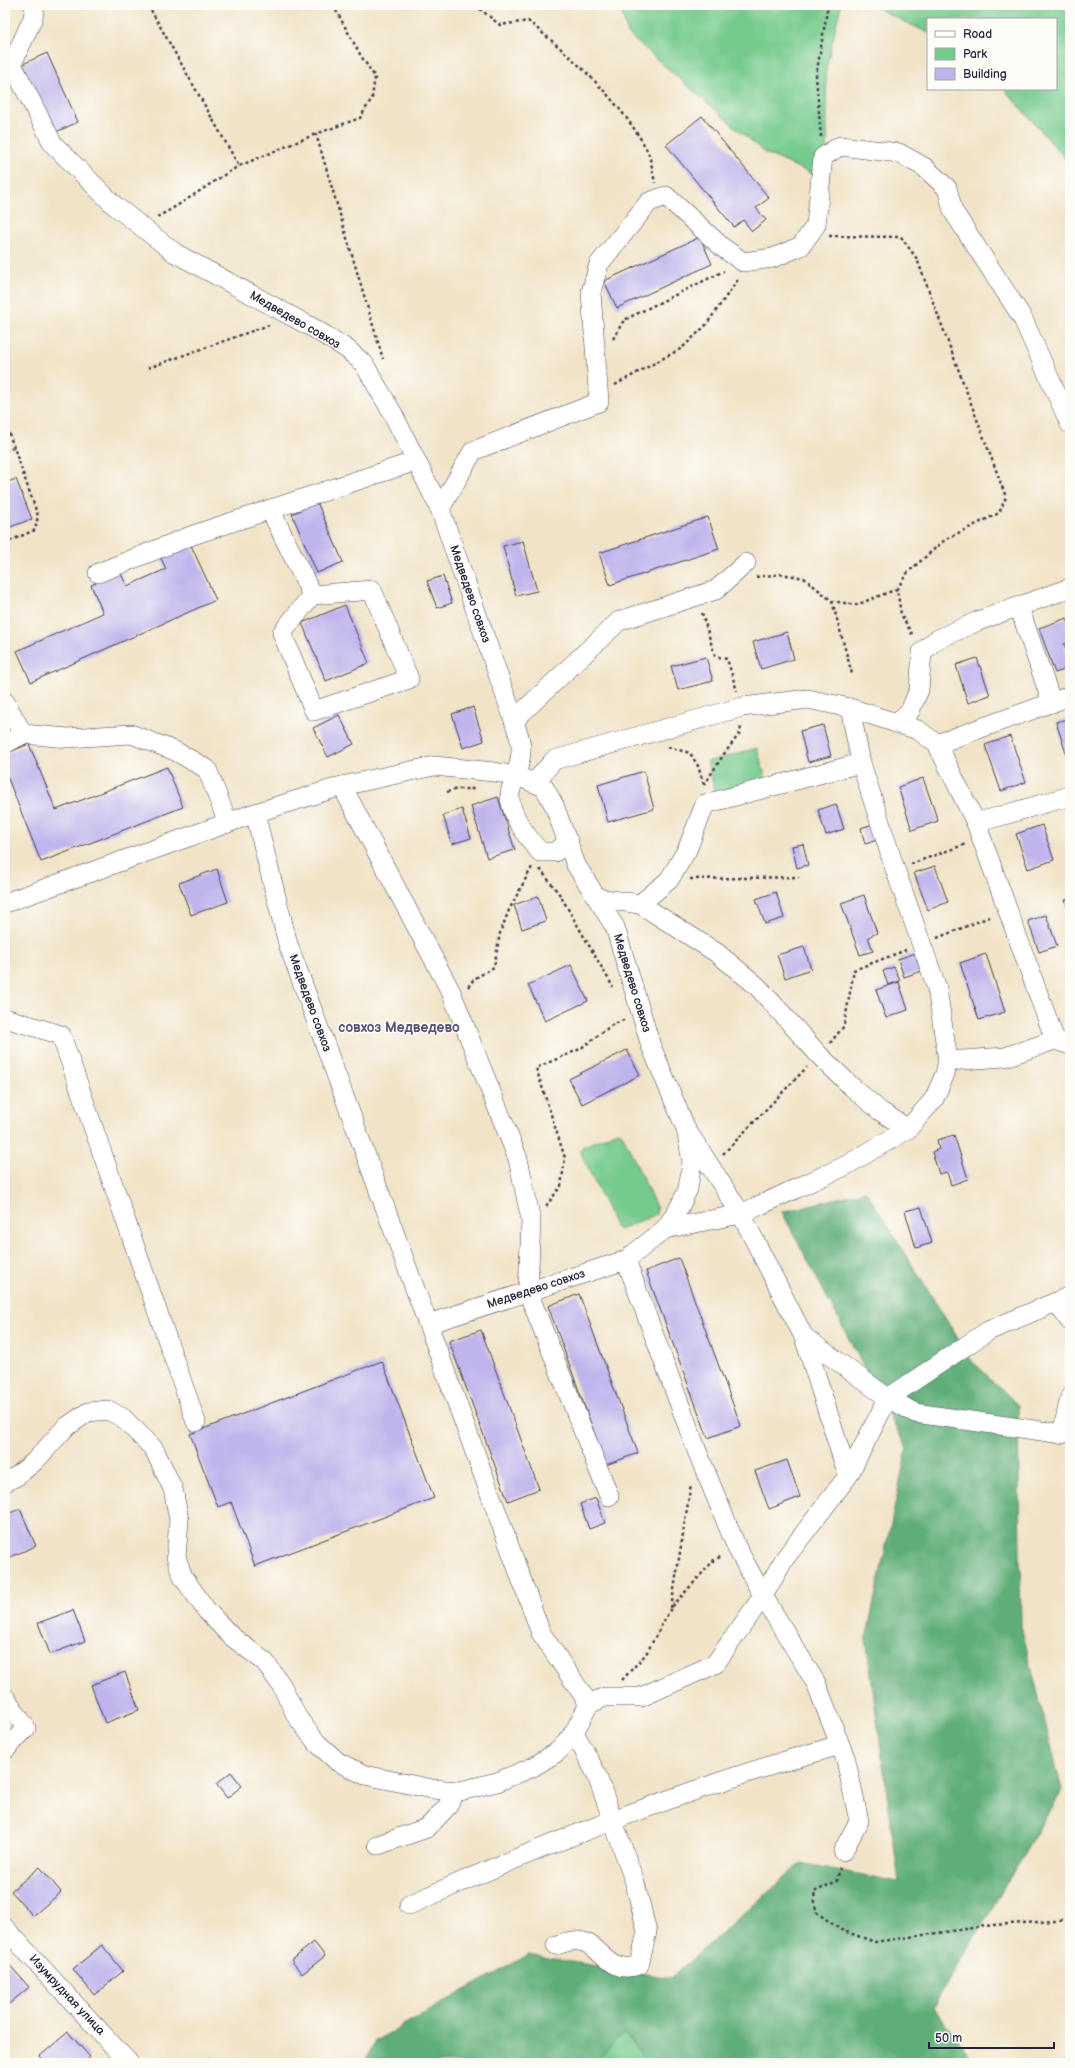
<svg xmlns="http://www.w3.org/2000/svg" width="1075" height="2068" viewBox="0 0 1075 2068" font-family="'Balsamiq Sans',sans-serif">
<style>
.green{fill:#74ca8d;stroke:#4b7664}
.forest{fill:#5fae78;stroke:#40685a}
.building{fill:#bfb5ec}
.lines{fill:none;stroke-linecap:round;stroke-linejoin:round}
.minor-casing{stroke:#413f50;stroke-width:20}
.path{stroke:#413f50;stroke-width:2.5;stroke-dasharray:3 3;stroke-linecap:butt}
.minor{stroke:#fff;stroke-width:19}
.labels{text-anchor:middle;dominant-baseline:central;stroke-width:3;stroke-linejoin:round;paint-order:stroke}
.street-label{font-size:12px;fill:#22223b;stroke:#fdfcf7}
.quarter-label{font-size:14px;font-weight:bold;fill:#595579;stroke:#fdfcf7}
</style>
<rect width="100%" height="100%" fill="#fdfcf7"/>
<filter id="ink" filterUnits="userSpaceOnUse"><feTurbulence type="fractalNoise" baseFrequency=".025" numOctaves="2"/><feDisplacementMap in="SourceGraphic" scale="8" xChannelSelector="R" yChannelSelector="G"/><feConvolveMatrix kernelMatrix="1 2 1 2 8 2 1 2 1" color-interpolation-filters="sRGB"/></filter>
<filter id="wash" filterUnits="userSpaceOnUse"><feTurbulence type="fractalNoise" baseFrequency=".012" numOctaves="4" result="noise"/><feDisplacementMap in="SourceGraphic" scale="16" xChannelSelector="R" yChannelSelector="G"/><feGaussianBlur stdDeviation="0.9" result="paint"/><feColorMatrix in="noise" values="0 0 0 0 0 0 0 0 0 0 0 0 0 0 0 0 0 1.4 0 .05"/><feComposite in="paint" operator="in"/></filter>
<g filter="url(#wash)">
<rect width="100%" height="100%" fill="#f1e3c7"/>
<g class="green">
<polygon points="619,5 841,5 826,69 828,181 765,153 628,34"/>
<polygon points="870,5 1070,5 1070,164 1004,89 1056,89 1056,19 928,19 928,33"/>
<polygon points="757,748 766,780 716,794 707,762"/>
<polygon points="618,1131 622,1133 657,1209 656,1214 620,1230 616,1228 580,1151 582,1147"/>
<polygon points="624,2033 648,2063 594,2063"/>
</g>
<polygon class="forest" points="866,1191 972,1361 1018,1405 1021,1626 1062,1790 933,2007 971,2056 967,2063 648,2063 624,2033 594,2063 364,2063 375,2041 528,1955 671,1978 801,1863 899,1882 866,1639 907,1449 782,1212"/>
<g id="blocks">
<g class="building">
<polygon points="47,53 78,122 54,133 23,64"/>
<polygon points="702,116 769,198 756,208 766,220 752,231 743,220 734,227 666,145"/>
<polygon points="700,237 712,264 617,308 604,281"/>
<polygon points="16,479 32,519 5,529 5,483"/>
<polygon points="317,502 343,562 317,573 292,514"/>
<polygon points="708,517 719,549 610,585 599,553"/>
<polygon points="189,541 216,600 31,682 17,651 103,613 91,585 120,572 127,586 166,569 159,554"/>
<polygon points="523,541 537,591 516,596 503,546"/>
<polygon points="443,576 452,603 437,608 427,581"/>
<polygon points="345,605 369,663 326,681 302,623"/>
<polygon points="1067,618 1070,628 1070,642 1064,644 1070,662 1070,668 1055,673 1039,628"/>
<polygon points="787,632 794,659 761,669 753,642"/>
<polygon points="706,657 713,681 678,690 671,666"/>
<polygon points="977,658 990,695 968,703 956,665"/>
<polygon points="473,707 484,741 463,748 452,714"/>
<polygon points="339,715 354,744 328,757 313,728"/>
<polygon points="1070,718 1070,766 1056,722"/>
<polygon points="823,725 831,756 808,762 800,731"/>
<polygon points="1010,736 1026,782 1001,791 985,745"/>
<polygon points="29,744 56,810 167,767 183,807 41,862 5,771 5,754"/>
<polygon points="644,771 654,809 608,822 598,785"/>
<polygon points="923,778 938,821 912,830 898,787"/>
<polygon points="498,797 515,850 487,858 471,806"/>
<polygon points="836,804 844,829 826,835 818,810"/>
<polygon points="462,809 471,838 452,844 443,815"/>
<polygon points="876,823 880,839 865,844 861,828"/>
<polygon points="1042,825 1054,860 1028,869 1016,834"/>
<polygon points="803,844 808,865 797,868 792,846"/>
<polygon points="935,866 948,902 928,910 914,873"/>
<polygon points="217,869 228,902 191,915 179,883"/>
<polygon points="776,892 784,918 765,924 756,899"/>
<polygon points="864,895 877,933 868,937 873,951 860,955 841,903"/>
<polygon points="538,896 546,921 522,929 514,905"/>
<polygon points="1070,899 1070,914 1065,900"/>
<polygon points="1046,915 1057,946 1039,952 1028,921"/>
<polygon points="804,947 811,969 785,978 777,955"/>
<polygon points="916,953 922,971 904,977 898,959"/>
<polygon points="986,954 1005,1012 979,1020 960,963"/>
<polygon points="571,965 588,1001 545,1021 528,985"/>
<polygon points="894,967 900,981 888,985 883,971"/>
<polygon points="899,982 908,1010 886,1018 876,990"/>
<polygon points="627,1050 640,1075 582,1104 569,1079"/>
<polygon points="954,1135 968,1179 951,1185 947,1172 939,1174 932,1152 939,1149 937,1140"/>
<polygon points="921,1207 932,1243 916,1248 905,1211"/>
<polygon points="679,1258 741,1426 708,1438 646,1271"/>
<polygon points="579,1294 638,1453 606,1465 548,1306"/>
<polygon points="481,1330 539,1489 508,1501 449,1341"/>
<polygon points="382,1361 434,1498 255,1566 231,1502 218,1507 190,1434"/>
<polygon points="787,1460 800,1497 769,1509 755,1471"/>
<polygon points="596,1498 605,1523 589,1529 580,1504"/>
<polygon points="20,1509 36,1546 5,1559 5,1515"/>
<polygon points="73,1610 85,1641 50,1654 38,1623"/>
<polygon points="125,1672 139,1710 105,1723 91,1685"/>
<polygon points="231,1772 242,1786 227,1798 216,1784"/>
<polygon points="40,1867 61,1892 33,1916 11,1891"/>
<polygon points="314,1942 325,1956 302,1974 291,1960"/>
<polygon points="102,1945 123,1971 94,1995 73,1969"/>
<polygon points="7,1962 29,1987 8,2005 5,2002 5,1964"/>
<polygon points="68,2032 90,2057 83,2063 46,2063 40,2056"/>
<polygon points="209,2058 213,2063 204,2063"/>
</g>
</g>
</g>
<g filter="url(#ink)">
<use href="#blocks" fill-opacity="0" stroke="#413f50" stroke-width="1"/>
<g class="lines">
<g class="minor-casing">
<g id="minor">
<path d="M35 5 33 18 12 64 53 144 114 205 175 253 315 329 347 349 364 364 393 414 440 509 514 720C516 729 522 741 521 750 521 764 515 776 511 789 505 809 528 838 540 852H555L569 842"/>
<polyline points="270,509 312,595 282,633 314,711 409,679 372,590 312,595"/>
<polyline points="440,509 473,451 599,402 591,292 599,264 649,202 666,196 722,247 743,262 773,258 801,246 816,225 823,157 840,146 899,153 924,167 947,188 953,211 1022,317 1070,424"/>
<polyline points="98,573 193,535 416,461"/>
<polyline points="1019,607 1052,703"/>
<polyline points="5,702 23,734 68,738 131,734 175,751 207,769 228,823"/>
<polyline points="850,708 918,730 937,744 976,823 1055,1040"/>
<polyline points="514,720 619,621 716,590 746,563"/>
<polyline points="896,723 910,711 919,690 922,652 936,640 978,621 1070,588"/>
<polyline points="5,744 23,734"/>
<polyline points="937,744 1070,696"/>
<polyline points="534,783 554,760 742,707 808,699 850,708 861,763 895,869 937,988 948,1061 945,1074 934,1099 908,1129 845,1166 741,1214 665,1229"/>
<polyline points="342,786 451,992 518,1159 531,1220 528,1292 609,1496"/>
<polyline points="976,823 1070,796"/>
<polyline points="597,898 640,904 717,953 757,986 819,1055 852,1087 880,1111 908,1129"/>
<polyline points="5,903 255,813 342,786 434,766 494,772 517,776 544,787 554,805 576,865 615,927 651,1046 686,1129 692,1162 688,1189 679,1208 665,1229 626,1260 428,1324 288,944 255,813"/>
<polyline points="640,904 669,880 687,850 705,804 861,763"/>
<polyline points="5,1018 61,1035 196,1422"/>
<polyline points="948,1061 1005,1057 1055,1040 1070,1045"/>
<polyline points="626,1260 697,1451 737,1548 763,1596 816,1683 846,1760 859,1821 843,1851"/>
<polyline points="1056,1302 1070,1321"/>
<polyline points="804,1337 888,1398 915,1413 1062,1434 1070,1397"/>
<polyline points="848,1476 888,1398 988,1331 1070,1296"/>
<polyline points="5,1482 17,1476 35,1461 65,1428 88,1412 108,1410 123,1418 154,1449 173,1489 179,1520 176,1557 183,1577 207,1611 231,1636 265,1662 282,1686 297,1717 317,1743 338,1762 365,1775 432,1789 460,1791 497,1782 533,1767 557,1752 571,1738 589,1704 541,1633 428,1324"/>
<polyline points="5,1697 26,1728 5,1750"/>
<polyline points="589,1704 605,1697 641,1697 715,1664 763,1596 785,1558 848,1476 804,1337 741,1214 690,1135"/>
<polyline points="378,1845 427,1828 447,1807 455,1791"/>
<path d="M409 1905C549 1842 693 1786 840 1745"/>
<polyline points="5,1928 129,2063"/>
<path d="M556 1945C563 1943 572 1940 578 1941 601 1942 606 1976 639 1965L647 1932 635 1883 596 1773 574 1732"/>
</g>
</g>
<g class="path">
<polyline points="148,5 239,166 316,134"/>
<polyline points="333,5 361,56 375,77 372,98 360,118 316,134 383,359"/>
<path d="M475 5 500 25 528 21C571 56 621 101 647 150 651 159 653 173 655 183"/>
<polyline points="821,137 816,76 828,5"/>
<path d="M157 217C186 202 211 182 239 166"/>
<polyline points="829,236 901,237 917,259 1006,497 999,513 946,539 908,572 897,589 901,614 913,636"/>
<polyline points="613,339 624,320 724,271"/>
<polyline points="148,368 269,325"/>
<polyline points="615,385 682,348 706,325 739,278"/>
<polyline points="5,422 38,516 35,530 5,543"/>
<polyline points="5,451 13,448"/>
<polyline points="756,577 782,574 804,578 832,601 856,605 897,589"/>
<polyline points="832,601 852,674"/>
<polyline points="702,613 715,656 727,659 737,691"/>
<polyline points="668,747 690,753 698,766 704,785"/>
<polyline points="704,785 724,754 740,733 741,726"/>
<polyline points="447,792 457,789 474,789"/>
<polyline points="911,864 966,844"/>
<polyline points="540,869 560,895 613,987"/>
<polyline points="690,879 799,877"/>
<polyline points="937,938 992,916"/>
<polyline points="468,987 474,979 494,967 500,933 509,910 532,867"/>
<polyline points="830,1043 844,1026 854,970 906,950"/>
<polyline points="723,1154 807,1067"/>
<polyline points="546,1206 561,1186 565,1158 536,1068 580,1049 612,1025 626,1019"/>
<polyline points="671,1608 691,1484"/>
<polyline points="622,1680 646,1654 671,1608 714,1560 722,1556"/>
<polyline points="840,1867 837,1881 814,1892 816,1912 841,1930 875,1942 993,1925 1070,1920"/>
</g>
<use href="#minor" class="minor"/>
</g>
</g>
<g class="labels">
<g class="street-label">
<text transform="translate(295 320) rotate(30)">Медведево совхоз</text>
<text transform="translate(470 594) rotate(71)">Медведево совхоз</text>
<text transform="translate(632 983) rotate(73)">Медведево совхоз</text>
<text transform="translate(310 1003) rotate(70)">Медведево совхоз</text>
<text transform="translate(536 1289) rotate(-18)">Медведево совхоз</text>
<text transform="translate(67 1995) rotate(47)">Изумрудная улица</text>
</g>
<g class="quarter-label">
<text x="399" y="1027">совхоз Медведево</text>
</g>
</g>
<rect width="1075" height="2068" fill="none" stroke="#fdfcf7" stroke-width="20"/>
<rect x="927" y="18" width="130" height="72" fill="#fdfcf7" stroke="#a5a5ac"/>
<rect x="935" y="31" width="20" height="6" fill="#ffffff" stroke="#a5a5ac"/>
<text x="963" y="38" font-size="12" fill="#22223b">Road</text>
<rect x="935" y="48" width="20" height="12" fill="#74ca8d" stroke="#a5a5ac"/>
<text x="963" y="58" font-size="12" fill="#22223b">Park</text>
<rect x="935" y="68" width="20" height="12" fill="#bfb5ec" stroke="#a5a5ac"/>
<text x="963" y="78" font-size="12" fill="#22223b">Building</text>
<path d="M929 2042v6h125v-6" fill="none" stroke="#22223b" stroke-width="2"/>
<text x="935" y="2042" font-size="12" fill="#22223b" stroke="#fdfcf7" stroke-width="3" paint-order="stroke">50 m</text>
</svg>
